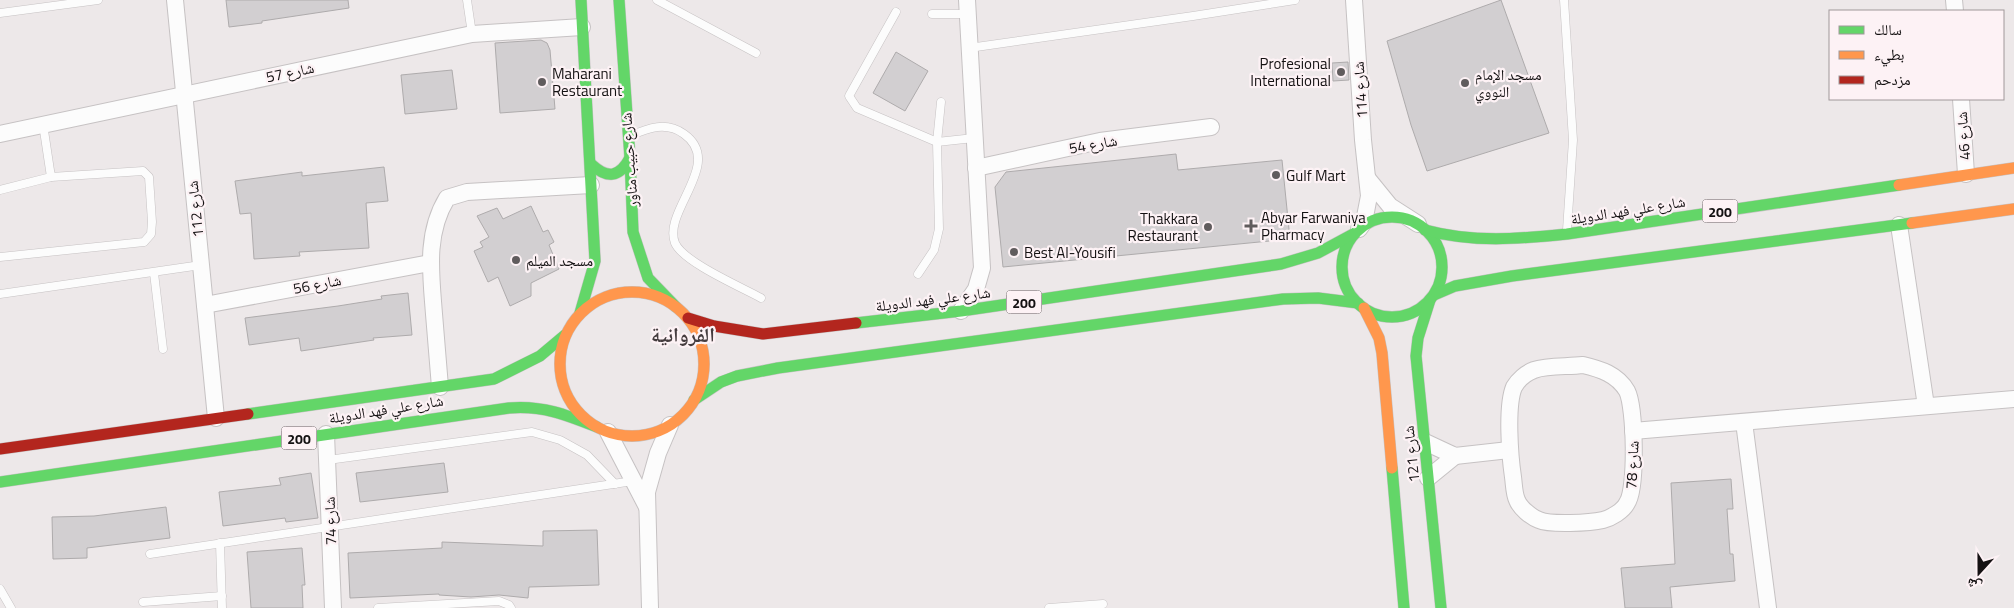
<svg xmlns="http://www.w3.org/2000/svg" width="2014" height="608" viewBox="0 0 2014 608" font-family="'Titillium Web','Noto Naskh Arabic',sans-serif">
<style>
.building{fill:#d2cfd1;stroke:#aeabac}
.lines{fill:none;stroke-linecap:round;stroke-linejoin:round}
.lane-casing{stroke:#c6c2c3;stroke-width:9}
.street-casing{stroke:#c6c2c3;stroke-width:18}
.fast-casing{stroke:#c6c2c3;stroke-width:12}
.slow-casing{stroke:#c6c2c3;stroke-width:12}
.jam-casing{stroke:#c6c2c3;stroke-width:12}
.lane{stroke:#fcfcfc;stroke-width:8}
.street{stroke:#fcfcfc;stroke-width:16}
.fast{stroke:#63d668;stroke-width:11}
.slow{stroke:#ff974d;stroke-width:11}
.jam{stroke:#b3261e;stroke-width:11}
.poi-dot{fill:#605c5d;stroke:#fdf2f5;stroke-width:2}
.labels{text-anchor:middle;dominant-baseline:central;stroke-width:4.5;stroke-linejoin:round;paint-order:stroke}
.shield{fill:#fdf2f5;stroke:#5a5456;stroke-width:1}
.shield-label{font-size:14px;font-weight:bold;fill:#141112}
.poi-label{font-size:15px;fill:#141112;stroke:#fdf2f5;text-anchor:start}
.street-label{font-size:15px;fill:#141112;stroke:#fdf2f5}
.district-label{font-size:20px;font-weight:bold;fill:#453d3f;stroke:#fdf2f5}
</style>
<rect width="100%" height="100%" fill="#ede8e9"/>
<g class="building">
<polygon points="226,0 348,0 349,8 262,21 262,23 229,27"/>
<polygon points="1501,0 1549,133 1427,171 1411,125 1387,41"/>
<polygon points="541,40 547,43 550,50 555,109 500,113 495,43"/>
<polygon points="896,52 928,71 905,111 873,93"/>
<polygon points="1348,62 1349,80 1333,81 1332,63"/>
<polygon points="452,70 457,109 405,114 401,75"/>
<polygon points="1176,154 1178,170 1282,160 1290,239 1003,267 995,187 1006,172"/>
<polygon points="384,167 388,201 366,203 369,248 299,252 300,256 254,259 251,213 240,214 235,181 302,172 302,176"/>
<polygon points="531,206 543,232 548,230 554,242 549,245 559,269 531,283 531,296 510,306 498,277 488,282 474,251 483,247 480,242 489,237 477,216 497,208 503,219"/>
<polygon points="408,293 412,335 373,338 374,340 301,351 299,338 249,345 245,318 338,306 382,299 381,296"/>
<polygon points="444,463 448,492 360,502 356,473"/>
<polygon points="311,473 318,518 286,522 285,518 223,526 219,492 281,485 279,478"/>
<polygon points="1731,479 1733,509 1727,509 1730,554 1733,554 1735,581 1670,587 1672,608 1625,608 1621,568 1675,564 1671,483"/>
<polygon points="166,507 170,538 87,548 87,558 53,559 52,517 94,516"/>
<polygon points="597,530 599,585 529,587 528,598 499,595 471,597 439,595 439,594 350,598 348,553 442,548 442,542 543,546 543,531"/>
<polygon points="302,548 305,585 302,585 303,608 251,608 247,552"/>
</g>
<g class="lines">
<g class="lane-casing">
<g id="lane">
<polyline points="467,0 472,34"/>
<polyline points="657,0 756,53"/>
<polyline points="1564,0 1573,140 1567,230"/>
<polyline points="896,12 849,96 857,108 937,142 974,138"/>
<polyline points="0,13 98,0"/>
<polyline points="932,14 967,14"/>
<polyline points="969,48 1193,16 1295,0"/>
<path d="M630 136C648 128 666 121 684 134 725 163 662 211 675 243 683 262 741 287 761 298"/>
<polyline points="0,190 51,177"/>
<polyline points="0,257 144,242 151,234 152,222 149,177 143,171 51,177 43,124"/>
<polyline points="154,273 163,349"/>
<polyline points="918,274 934,250 939,229 937,142 941,102"/>
<polyline points="0,294 201,265"/>
<polyline points="328,460 532,432 560,440 587,455 615,484"/>
<polyline points="220,543 222,608"/>
<polyline points="150,554 633,481"/>
<polyline points="0,589 11,608"/>
<polyline points="143,602 222,596"/>
<polyline points="378,608 499,601 509,605 511,608"/>
<polyline points="1049,608 1103,604"/>
</g>
</g>
<g class="street-casing">
<g id="street">
<polyline points="175,0 216,418"/>
<polyline points="1354,0 1363,140 1369,196 1364,222 1359,229"/>
<polyline points="1954,0 1955,11"/>
<polyline points="1961,99 1966,174"/>
<polyline points="0,134 472,34 582,27"/>
<polyline points="976,168 1100,141 1211,127"/>
<polyline points="1368,179 1390,206 1418,224"/>
<polyline points="1899,225 1926,406"/>
<polyline points="205,305 430,263"/>
<polyline points="961,311 976,289 982,268 967,0"/>
<path d="M1583 365C1600 369 1617 374 1627 391 1635 407 1637 489 1627 503 1623 511 1611 518 1603 520 1590 523 1550 525 1539 520 1531 517 1520 508 1517 500 1514 494 1514 484 1513 477 1510 457 1506 406 1514 387 1518 380 1526 373 1534 370 1548 365 1568 367 1583 365Z"/>
<path d="M440 387C438 362 436 338 434 314 431 274 425 234 447 198L467 192 591 185"/>
<polyline points="1744,422 1768,608"/>
<polyline points="1633,431 2014,399"/>
<polyline points="608,432 647,507"/>
<polyline points="326,434 333,608"/>
<polyline points="1425,442 1455,456 1509,450"/>
<polyline points="1428,478 1455,456"/>
<polyline points="650,608 647,492 658,453 670,425"/>
</g>
</g>
<g class="fast-casing">
<g id="fast">
<polyline points="619,0 630,158 633,232 648,278 676,307"/>
<path d="M591 164C607 179 619 178 630 158"/>
<circle cx="1392" cy="267" r="50"/>
<path d="M1425 230C1473 243 1519 239 1567 234L1899 185"/>
<polyline points="1434,295 1455,286 1512,276 1912,223"/>
<polyline points="1430,300 1418,338 1416,356 1441,608"/>
<polyline points="580,313 595,261 581,0"/>
<polyline points="856,323 961,311 1281,264 1318,253 1355,233"/>
<polyline points="694,400 721,382 737,376 778,368 1283,299 1318,298 1358,303"/>
<polyline points="248,414 494,379 540,356 565,335"/>
<polyline points="1392,468 1404,608"/>
<path d="M0 482 509 408C542 405 567 415 597 427"/>
</g>
</g>
<g class="slow-casing">
<g id="slow">
<polyline points="1899,185 2014,168"/>
<polyline points="1912,223 2014,209"/>
<circle cx="632" cy="364" r="72"/>
<polyline points="1364,308 1379,338 1382,353 1392,468"/>
</g>
</g>
<g class="jam-casing">
<g id="jam">
<polyline points="688,318 714,326 763,334 856,323"/>
<polyline points="0,449 248,414"/>
</g>
</g>
<use href="#lane" class="lane"/>
<use href="#street" class="street"/>
<use href="#fast" class="fast"/>
<use href="#slow" class="slow"/>
<use href="#jam" class="jam"/>
</g>
<g class="poi-dot">
<circle cx="1341" cy="72" r="5"/>
<circle cx="542" cy="82" r="5"/>
<circle cx="1465" cy="83" r="5"/>
<circle cx="1276" cy="175" r="5"/>
<path d="M1248.5 218.5h5v5h5v5h-5v5h-5v-5h-5v-5h5z"/>
<circle cx="1208" cy="227" r="5"/>
<circle cx="1014" cy="252" r="5"/>
<circle cx="516" cy="260" r="5"/>
</g>
<g class="labels">
<g class="shield">
<rect x="1702.5" y="199.5" width="35" height="23" rx="4"/>
<rect x="1006.5" y="290.5" width="35" height="23" rx="4"/>
<rect x="281.5" y="426.5" width="35" height="23" rx="4"/>
</g>
<g class="shield-label">
<text x="1720" y="211">200</text>
<text x="1024" y="302">200</text>
<text x="299" y="438">200</text>
</g>
<g class="poi-label">
<text x="1331" y="63" text-anchor="end">Profesional<tspan x="1331" dy="17">International</tspan></text>
<text x="552" y="73">Maharani<tspan x="552" dy="17">Restaurant</tspan></text>
<text x="1475" y="74">مسجد الإمام<tspan x="1475" dy="17">النووي</tspan></text>
<text x="1286" y="175">Gulf Mart</text>
<text x="1261" y="217">Abyar Farwaniya<tspan x="1261" dy="17">Pharmacy</tspan></text>
<text x="1198" y="218" text-anchor="end">Thakkara<tspan x="1198" dy="17">Restaurant</tspan></text>
<text x="1024" y="252">Best Al-Yousifi</text>
<text x="526" y="260">مسجد الميلم</text>
</g>
<g class="street-label">
<text transform="translate(290 72) rotate(-12)">شارع 57</text>
<text transform="translate(1360 90) rotate(-94)">شارع 114</text>
<text transform="translate(1963 136) rotate(-94)">شارع 46</text>
<text transform="translate(1093 144) rotate(-10)">شارع 54</text>
<text transform="translate(629 160) rotate(-94)">شارع حبيب مناور</text>
<text transform="translate(195 209) rotate(-96)">شارع 112</text>
<text transform="translate(1628 210) rotate(-9)">شارع علي فهد الدويلة</text>
<text transform="translate(317 284) rotate(-11)">شارع 56</text>
<text transform="translate(933 299) rotate(-7)">شارع علي فهد الدويلة</text>
<text transform="translate(386 409) rotate(-9)">شارع علي فهد الدويلة</text>
<text transform="translate(1411 454) rotate(-96)">شارع 121</text>
<text transform="translate(1632 465) rotate(-87)">شارع 78</text>
<text transform="translate(330 521) rotate(-92)">شارع 74</text>
</g>
<g class="district-label">
<text x="683" y="334">الفروانية</text>
</g>
</g>
<rect x="1829" y="10" width="175" height="90" fill="#fdf2f5" stroke="#a0989a"/>
<rect x="1839" y="26" width="25" height="8" fill="#63d668" stroke="#a0989a"/>
<text x="1874" y="35" font-size="15" fill="#141112">سالك</text>
<rect x="1839" y="51" width="25" height="8" fill="#ff974d" stroke="#a0989a"/>
<text x="1874" y="60" font-size="15" fill="#141112">بطيء</text>
<rect x="1839" y="76" width="25" height="8" fill="#b3261e" stroke="#a0989a"/>
<text x="1874" y="85" font-size="15" fill="#141112">مزدحم</text>
<g transform="translate(1979 573) rotate(201)" stroke="#fdf2f5" stroke-width="4" paint-order="stroke">
<path d="M0-4L9 19L0 12L-9 19Z" fill="#141112"/>
<text y="-8" font-size="14" font-weight="bold" text-anchor="middle" fill="#141112">ش</text>
</g>
</svg>
